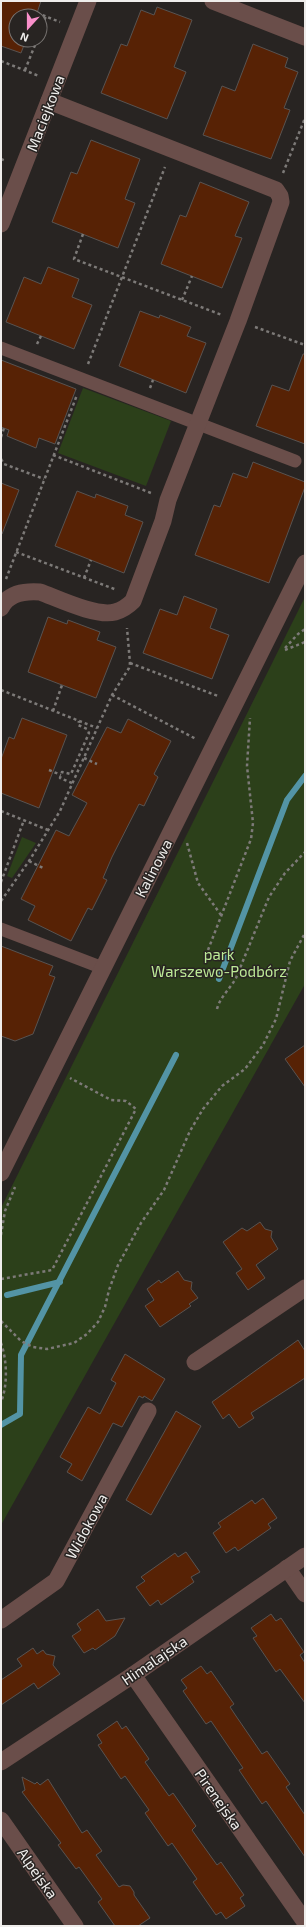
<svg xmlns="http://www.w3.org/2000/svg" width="306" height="1927" viewBox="0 0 306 1927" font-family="'Exo 2',sans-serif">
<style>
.green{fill:#2c401a}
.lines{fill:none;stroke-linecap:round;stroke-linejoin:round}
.stream{stroke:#5394a5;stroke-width:6}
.building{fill:#572205;stroke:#585351}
.path{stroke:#7d7a78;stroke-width:2.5;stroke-dasharray:3 3;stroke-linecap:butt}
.pedestrian{stroke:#6a4e4a;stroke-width:13}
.minor{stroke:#6a4e4a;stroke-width:17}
.labels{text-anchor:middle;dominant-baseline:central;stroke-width:3;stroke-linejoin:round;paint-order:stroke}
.street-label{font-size:15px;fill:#efedeb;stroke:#282422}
.park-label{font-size:15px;fill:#bdea97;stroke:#282422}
</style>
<rect width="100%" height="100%" fill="#282422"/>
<g class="green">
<polygon points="83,388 171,421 146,486 58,453"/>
<polygon points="305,597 305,984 1,1525 1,1208"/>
<polygon points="22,837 36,843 12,878 7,876"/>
</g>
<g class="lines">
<g class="stream">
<polyline points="219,979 287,800 305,776"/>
<polyline points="7,1295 60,1282"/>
<polyline points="1,1425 20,1414 21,1355 176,1055"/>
</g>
</g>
<g class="building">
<polygon points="1,1 41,1 36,16 16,16 16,40 26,40 21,53 1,46"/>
<polygon points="157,7 192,20 174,67 186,72 167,119 101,93 121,44 127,46 141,10 154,15"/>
<polygon points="253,44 288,58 285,67 298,72 284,108 290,110 271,159 203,135 222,86 235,91"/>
<polygon points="91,140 140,159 125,199 135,203 118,248 52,222 71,172 77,174"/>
<polygon points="200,182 249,202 235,236 242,238 222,288 161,264 180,215 186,217"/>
<polygon points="48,267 79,279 72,297 92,305 74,349 6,322 24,277 41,284"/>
<polygon points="140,311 159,318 160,315 191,327 187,336 206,343 186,393 119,366"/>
<polygon points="303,354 305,354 305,444 256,426 272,385 289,391"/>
<polygon points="1,360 76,389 55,444 39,438 36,448 7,436 9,430 1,427"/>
<polygon points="253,462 305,482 305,487 269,583 195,555 214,505 220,507 233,473 247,478"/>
<polygon points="1,483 19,490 2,534 1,533"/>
<polygon points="77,491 95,498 96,494 128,506 125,515 143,522 124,573 55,546"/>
<polygon points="184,596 217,609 210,628 229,635 212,679 143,653 160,609 177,615"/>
<polygon points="48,617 67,624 68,620 100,632 97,640 116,647 96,698 28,672"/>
<polygon points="22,718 67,735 39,808 1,793 1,759 9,737 14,739"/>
<polygon points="128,719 171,741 154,774 158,777 144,806 139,804 112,857 103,878 107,880 92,910 88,908 71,941 28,920 35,906 21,899 56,830 69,836 87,803 72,795 107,727 121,733"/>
<polygon points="1,946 53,966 49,975 55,977 33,1034 15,1041 1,1036"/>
<polygon points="305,1045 305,1087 285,1059"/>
<polygon points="260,1222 265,1229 272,1231 271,1237 278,1249 256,1265 265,1278 248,1290 236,1273 242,1269 223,1242 242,1228 247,1231"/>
<polygon points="178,1271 184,1280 192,1282 191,1289 198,1298 189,1304 191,1306 160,1327 145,1306 154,1300 147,1289 159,1280 161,1283"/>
<polygon points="298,1340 305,1351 305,1378 251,1413 254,1418 239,1428 229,1414 223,1419 212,1402"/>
<polygon points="125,1354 165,1379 152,1401 144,1396 143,1398 139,1396 122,1427 113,1423 82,1481 67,1472 72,1464 60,1457 88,1407 100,1414 116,1383 111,1380"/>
<polygon points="176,1411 201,1426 151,1515 126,1500"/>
<polygon points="263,1498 277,1518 268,1524 271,1528 238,1551 235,1547 226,1553 213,1533 221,1527 218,1523 252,1500 255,1504"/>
<polygon points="186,1552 200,1572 191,1577 194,1582 161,1605 158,1600 150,1606 136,1587 145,1581 141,1577 175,1553 178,1557"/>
<polygon points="98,1609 106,1621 125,1618 115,1636 95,1650 93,1648 84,1653 72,1636 81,1630 77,1624"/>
<polygon points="271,1614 276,1621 281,1618 304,1652 300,1655 305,1663 305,1703 280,1669 276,1672 253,1638 257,1636 251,1628"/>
<polygon points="33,1648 37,1654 43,1650 46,1654 55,1656 53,1665 60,1674 38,1689 34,1683 1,1705 1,1680 22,1666 17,1659"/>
<polygon points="201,1666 207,1674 211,1671 234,1704 230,1707 236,1716 262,1754 267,1751 290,1784 286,1787 305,1815 305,1857 266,1801 262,1804 239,1770 243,1768 211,1721 206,1724 183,1691 187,1688 181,1680"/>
<polygon points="117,1721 122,1729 126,1726 149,1759 145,1762 169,1796 173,1793 196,1826 192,1830 217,1865 221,1862 244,1895 240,1898 245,1906 226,1919 221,1912 216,1915 193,1882 197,1879 172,1843 168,1846 145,1813 149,1810 125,1776 121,1779 98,1745 102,1743 97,1735"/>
<polygon points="22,1777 35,1784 37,1782 40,1785 48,1779 82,1833 87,1830 102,1851 96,1855 119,1887 123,1885 130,1886 134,1892 134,1895 150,1918 138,1926 115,1926 98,1902 102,1899 79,1867 76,1869 58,1845 61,1843 22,1792 25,1790"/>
</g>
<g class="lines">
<g class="path">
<polyline points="37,13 60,22"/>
<polyline points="40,31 46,16"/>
<polyline points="1,61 39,76"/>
<polyline points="25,70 37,40"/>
<polyline points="1,159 6,161"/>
<polyline points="283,173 305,118"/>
<polyline points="83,234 74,259 222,315"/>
<polyline points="182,300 192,276"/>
<polyline points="255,327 305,345"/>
<polyline points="37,344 41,336"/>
<polyline points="88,364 165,167"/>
<polyline points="150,388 153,380"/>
<polyline points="1,437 4,428"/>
<polyline points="53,455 151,493"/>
<polyline points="1,459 4,464 44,479"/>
<polyline points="16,552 117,590"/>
<polyline points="84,578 91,560"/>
<polyline points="6,579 77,395"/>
<polyline points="285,648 298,634 305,629"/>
<polyline points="285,650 305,642"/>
<polyline points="130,663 218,696"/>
<polyline points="1,690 97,728"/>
<polyline points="112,695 196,739"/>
<polyline points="53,711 62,685"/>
<polyline points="84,758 97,764"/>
<polyline points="49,770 61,775"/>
<polyline points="72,783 60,778 62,772 71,774 89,733 87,729 78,725 79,721"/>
<polyline points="1,811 48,830"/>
<polyline points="187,843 198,883 221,915"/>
<polyline points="29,861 45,869"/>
<polyline points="1,882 24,820"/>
<polyline points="1,901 29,861 60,811 112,695 129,668 130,663 127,628"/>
<polyline points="208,950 251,839 253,823 247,766 250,718"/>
<path d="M217 1009C220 997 230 989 236 978L269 897 285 873 305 852"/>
<polyline points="1,1235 5,1211 15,1187"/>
<polyline points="1,1279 52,1270 136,1109 126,1101 111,1100 70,1078"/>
<polyline points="1,1321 21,1341 33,1347 47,1349 74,1343 87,1334 98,1322 105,1307 109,1290 118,1265 141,1223 164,1190 190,1131 203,1109 222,1086 245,1069 263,1045 276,1019 290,961 305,933"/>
<path d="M1 1343C7 1360 8 1385 1 1402"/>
</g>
<g class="pedestrian">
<polyline points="1,348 295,461"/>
<polyline points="1,929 103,968"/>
</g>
<g class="minor">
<polyline points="213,1 305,37"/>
<polyline points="1,224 88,1"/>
<path d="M1 608C8 593 26 591 40 592 59 599 96 617 115 612 122 610 128 606 133 601L163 521 168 500 238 321 281 202 280 196 276 190 49 101"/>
<polyline points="1,1173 305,563"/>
<polyline points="195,1362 305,1288"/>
<polyline points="287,1568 305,1594"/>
<polyline points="1,1620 56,1581 148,1411"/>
<polyline points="133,1675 305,1922"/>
<polyline points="1,1762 133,1675 305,1556"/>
<polyline points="1,1820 75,1926"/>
</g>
</g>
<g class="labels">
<g class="street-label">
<text transform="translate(45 113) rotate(-69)">Maciejkowa</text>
<text transform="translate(153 868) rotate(-63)">Kalinowa</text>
<text transform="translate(86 1526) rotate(-62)">Widokowa</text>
<text transform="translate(154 1660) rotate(-34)">Himalajska</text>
<text transform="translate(219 1799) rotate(55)">Pirenejska</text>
<text transform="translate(38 1873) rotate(55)">Alpejska</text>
</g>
<g class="park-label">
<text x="219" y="954">park<tspan x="219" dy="17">Warszewo-Podbórz</tspan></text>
</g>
</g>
<rect width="306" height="1927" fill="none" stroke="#efedeb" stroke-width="4"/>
<g transform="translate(28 28) rotate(201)"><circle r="19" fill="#282422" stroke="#787472"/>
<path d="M0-3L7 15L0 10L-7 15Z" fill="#f98fca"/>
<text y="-6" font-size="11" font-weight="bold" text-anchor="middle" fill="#efedeb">N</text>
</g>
</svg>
